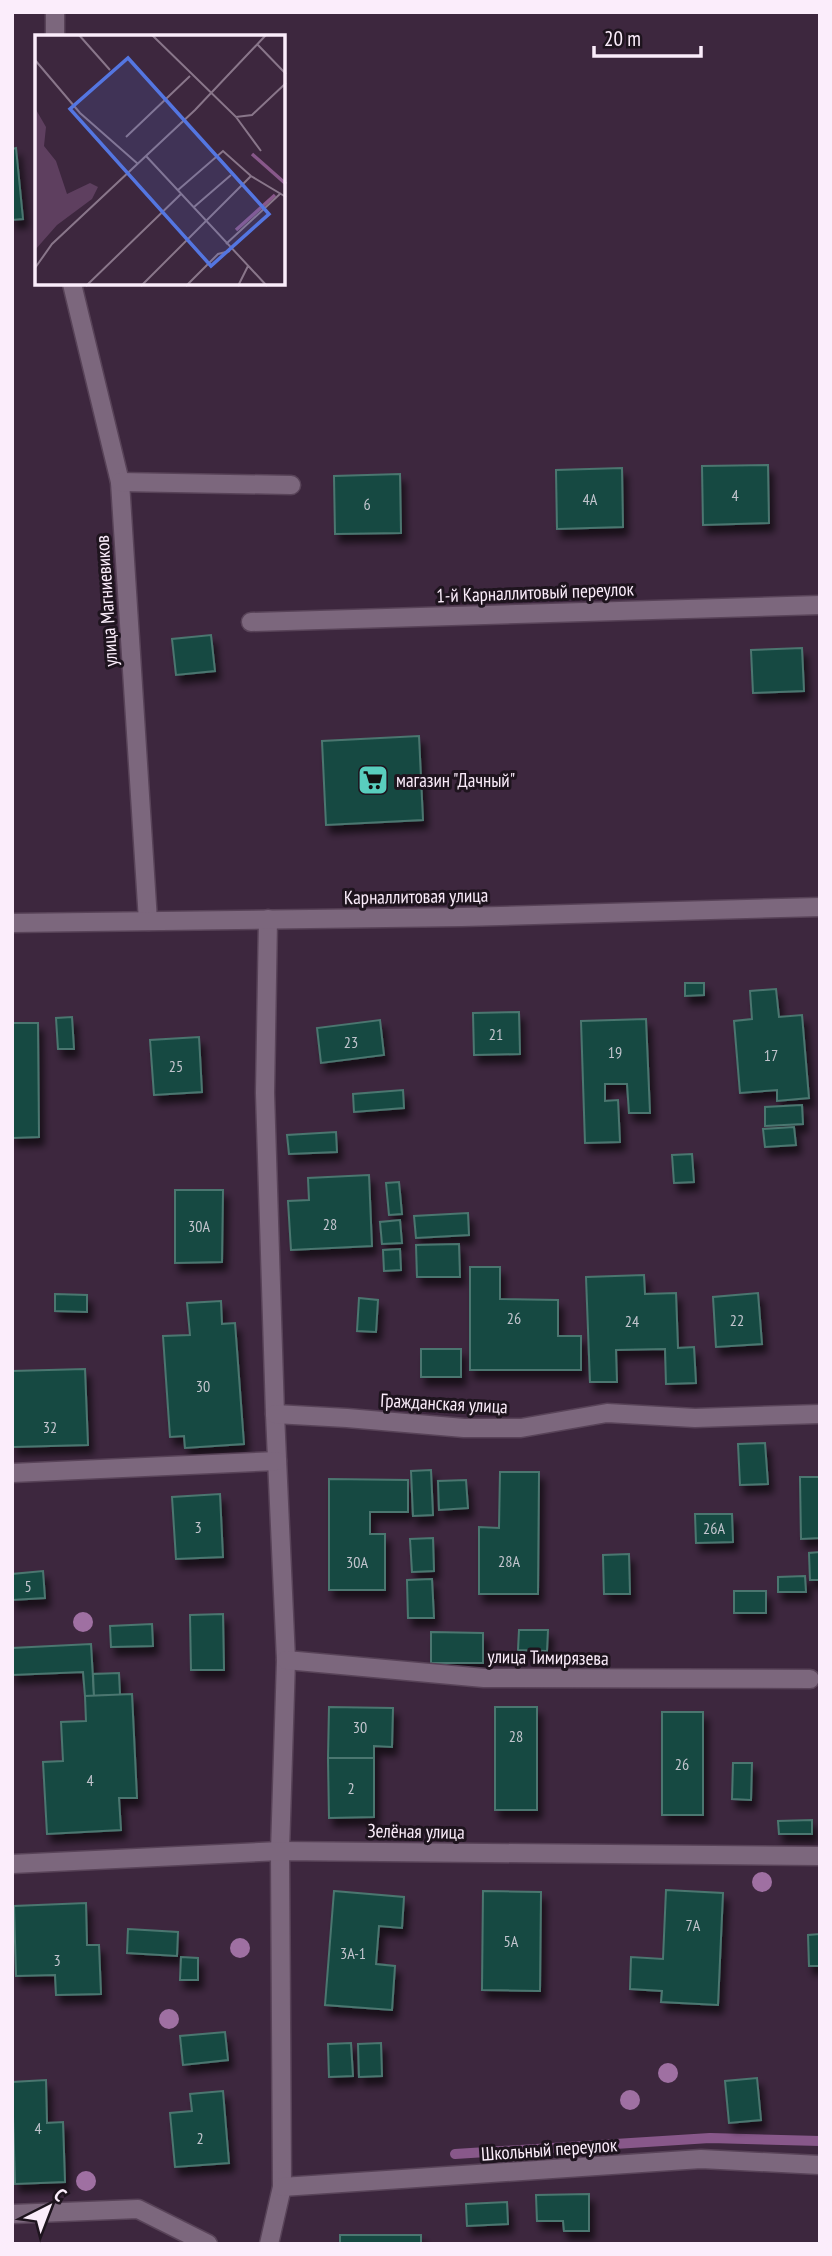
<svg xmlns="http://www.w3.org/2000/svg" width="832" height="2256" viewBox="0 0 832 2256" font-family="'PT Sans Narrow',sans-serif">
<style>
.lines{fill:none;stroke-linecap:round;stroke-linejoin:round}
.stream{stroke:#88588a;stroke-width:10}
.building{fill:#154a43;stroke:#4b766f;stroke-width:2;filter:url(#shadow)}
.minor-casing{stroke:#584358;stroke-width:21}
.tertiary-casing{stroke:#584358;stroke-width:21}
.minor{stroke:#7c677d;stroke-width:18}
.tertiary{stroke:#7c677d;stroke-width:18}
.tree{fill:#9f70a2}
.labels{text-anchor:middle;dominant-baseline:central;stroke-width:6;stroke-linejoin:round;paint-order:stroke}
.number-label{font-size:16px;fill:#c2c4cd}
.street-label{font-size:19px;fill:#fbedfb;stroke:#1e141e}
.poi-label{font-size:19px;fill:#fbedfb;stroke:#1e141e;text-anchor:start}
.inset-river{fill:none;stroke:#88588a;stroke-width:3.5}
.inset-road{fill:none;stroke:#89768a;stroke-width:2}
.view{fill:#5476e1;fill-opacity:0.15;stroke:#5476e1;stroke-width:3.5}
.inset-edge{fill:none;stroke:#fbedfb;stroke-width:3.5}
</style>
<defs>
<filter id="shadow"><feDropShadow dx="4.5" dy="8" stdDeviation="3.5" flood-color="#0009"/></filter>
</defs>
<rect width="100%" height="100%" fill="#3d273e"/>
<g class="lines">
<polyline class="stream" points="455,2154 710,2138 820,2141"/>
</g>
<g class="building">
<polygon points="16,148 23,219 12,220 12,149"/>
<polygon points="768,465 769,523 703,525 702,466"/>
<polygon points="622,468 623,527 557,529 556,470"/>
<polygon points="400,474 401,533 335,534 334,476"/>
<polygon points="211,635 215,671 176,675 172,639"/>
<polygon points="802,648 804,691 753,693 751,650"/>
<polygon points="419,736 423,820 326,825 322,741"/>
<polygon points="685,983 704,983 704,995 685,996"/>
<polygon points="776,989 779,1017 802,1015 809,1098 777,1101 777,1090 740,1093 734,1021 752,1019 750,991"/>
<polygon points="519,1012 520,1054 474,1055 473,1013"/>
<polygon points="72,1017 74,1049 58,1049 56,1018"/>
<polygon points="646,1019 650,1113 629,1113 627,1084 605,1084 605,1101 618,1100 620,1142 585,1143 581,1021"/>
<polygon points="380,1020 384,1055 321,1063 317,1028"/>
<polygon points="12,1023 38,1023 39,1137 12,1138"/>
<polygon points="199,1037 202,1092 154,1095 150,1040"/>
<polygon points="403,1090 404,1108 354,1112 353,1094"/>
<polygon points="802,1105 803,1124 765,1126 765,1107"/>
<polygon points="794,1127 796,1145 765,1147 763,1129"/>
<polygon points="336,1132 337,1152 289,1154 287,1135"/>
<polygon points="692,1154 694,1182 674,1183 672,1155"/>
<polygon points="369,1175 372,1246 291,1250 288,1201 309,1200 308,1178"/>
<polygon points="399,1182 402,1214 389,1215 386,1183"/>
<polygon points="175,1190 223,1190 222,1262 175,1263"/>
<polygon points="468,1213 469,1235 416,1238 414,1216"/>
<polygon points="400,1220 402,1243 382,1244 380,1222"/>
<polygon points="459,1244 460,1277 417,1277 416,1245"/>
<polygon points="400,1249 401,1270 384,1271 383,1250"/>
<polygon points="470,1267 500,1267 500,1299 558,1300 558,1336 581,1336 581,1370 470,1370"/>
<polygon points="644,1275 645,1294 676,1293 678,1348 694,1347 696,1383 666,1384 665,1349 616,1350 617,1382 590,1382 586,1277"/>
<polygon points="758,1293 762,1344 716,1347 713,1297"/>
<polygon points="55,1294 87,1295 87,1312 55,1311"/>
<polygon points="359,1298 378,1300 376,1332 357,1331"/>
<polygon points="221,1301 222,1324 235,1323 244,1444 185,1448 184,1436 170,1437 163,1336 190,1335 187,1303"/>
<rect x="421" y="1349" width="40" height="28"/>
<polygon points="85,1369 88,1445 13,1447 12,1371"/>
<polygon points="765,1443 768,1484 740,1485 738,1444"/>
<polygon points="431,1470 433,1515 413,1516 411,1471"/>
<polygon points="500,1472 539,1472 538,1594 479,1594 479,1527 499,1528"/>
<polygon points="800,1477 820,1477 820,1538 801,1539"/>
<polygon points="329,1479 408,1480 408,1512 370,1512 370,1534 385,1534 385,1590 329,1590"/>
<polygon points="466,1480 468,1508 439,1510 438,1481"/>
<polygon points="220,1494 223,1557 176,1559 172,1497"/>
<polygon points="695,1514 732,1514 733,1542 696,1543"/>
<polygon points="433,1538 434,1571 412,1572 410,1539"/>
<polygon points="820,1552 820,1580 810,1580 809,1553"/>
<polygon points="629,1554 630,1594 604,1594 603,1555"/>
<polygon points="43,1571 45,1598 12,1600 12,1574"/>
<polygon points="805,1576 806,1592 778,1592 778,1577"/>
<polygon points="432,1579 434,1618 408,1618 407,1580"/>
<rect x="734" y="1591" width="32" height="22"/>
<polygon points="223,1614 224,1670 191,1670 190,1615"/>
<polygon points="152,1624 153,1646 111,1647 110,1626"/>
<polygon points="519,1630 548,1630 547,1651 518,1650"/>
<polygon points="431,1632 483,1633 483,1663 431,1663"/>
<polygon points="91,1644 94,1696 85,1696 83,1672 12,1675 12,1648"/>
<polygon points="119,1673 120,1695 94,1696 93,1674"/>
<polygon points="132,1694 137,1798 119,1798 121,1830 47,1834 43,1762 63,1761 61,1722 86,1721 85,1696"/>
<polygon points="329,1707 393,1708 392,1747 374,1746 374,1758 328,1758"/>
<rect x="495" y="1707" width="42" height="103"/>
<rect x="662" y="1712" width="41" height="103"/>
<polygon points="328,1758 374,1758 374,1817 329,1818"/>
<polygon points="733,1763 752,1763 751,1800 732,1799"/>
<polygon points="812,1820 812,1834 779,1834 778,1821"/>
<polygon points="666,1890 723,1893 718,2005 661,2002 662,1991 630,1989 631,1957 663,1959"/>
<polygon points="334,1891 404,1897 402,1928 379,1926 376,1964 395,1966 392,2010 325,2005"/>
<polygon points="483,1891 541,1892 540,1991 482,1990"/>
<polygon points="86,1903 87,1945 99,1945 101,1994 56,1995 55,1975 16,1976 14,1906"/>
<polygon points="128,1929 178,1932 177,1956 127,1953"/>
<polygon points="820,1934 820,1966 809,1966 808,1935"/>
<polygon points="181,1957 198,1958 198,1980 180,1980"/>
<polygon points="225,2032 228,2060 183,2065 180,2036"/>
<polygon points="351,2043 353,2076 329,2077 328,2044"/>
<polygon points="381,2043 382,2076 359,2077 358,2044"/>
<polygon points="757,2078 761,2120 729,2123 725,2081"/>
<polygon points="46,2080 47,2123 63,2122 65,2182 15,2184 12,2082"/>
<polygon points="223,2091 229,2163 175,2167 170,2113 192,2111 190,2094"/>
<polygon points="589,2194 589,2231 564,2231 563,2221 537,2221 536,2195"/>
<polygon points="507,2202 508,2224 467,2226 466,2204"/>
<rect x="340" y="2235" width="81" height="9"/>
</g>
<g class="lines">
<g class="minor-casing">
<g id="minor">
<polyline points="55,12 55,37"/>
<polyline points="72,284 120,482 148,921"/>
<polyline points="120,482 291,485"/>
<polyline points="251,622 820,605"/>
<polyline points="268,919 265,1093 275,1414 286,1660 280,1851 282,2187 269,2244"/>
<polyline points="275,1414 347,1418 464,1428 521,1428 607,1413 695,1418 820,1414"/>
<polyline points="12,1473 277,1461"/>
<polyline points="286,1660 484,1678 810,1679"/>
<polyline points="12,1864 280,1851 820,1856"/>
<polyline points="282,2187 701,2159 820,2165"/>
<polyline points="12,2214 138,2209 208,2244"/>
</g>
</g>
<g class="tertiary-casing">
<polyline id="tertiary" points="12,923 462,917 820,907"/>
</g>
<use href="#minor" class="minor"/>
<use href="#tertiary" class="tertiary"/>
</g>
<g class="tree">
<circle cx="83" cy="1622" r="10"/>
<circle cx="762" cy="1882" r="10"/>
<circle cx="240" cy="1948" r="10"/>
<circle cx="169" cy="2019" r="10"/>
<circle cx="668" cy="2073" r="10"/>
<circle cx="630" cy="2100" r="10"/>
<circle cx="86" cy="2181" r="10"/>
</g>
<defs>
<g id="supermarket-square" transform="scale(1.575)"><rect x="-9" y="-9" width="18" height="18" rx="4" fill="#59cebe" stroke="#1e141e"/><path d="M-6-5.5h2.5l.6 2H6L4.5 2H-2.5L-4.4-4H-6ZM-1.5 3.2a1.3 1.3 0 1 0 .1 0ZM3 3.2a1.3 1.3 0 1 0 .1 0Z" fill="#111"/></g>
</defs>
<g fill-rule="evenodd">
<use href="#supermarket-square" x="373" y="780"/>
</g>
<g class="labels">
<g class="number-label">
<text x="735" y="495">4</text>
<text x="590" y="499">4А</text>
<text x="367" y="504">6</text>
<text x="496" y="1034">21</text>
<text x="351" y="1042">23</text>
<text x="615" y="1052">19</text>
<text x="771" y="1055">17</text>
<text x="176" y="1066">25</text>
<text x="330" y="1224">28</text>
<text x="199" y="1226">30А</text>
<text x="514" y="1318">26</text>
<text x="737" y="1320">22</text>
<text x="632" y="1321">24</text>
<text x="203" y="1386">30</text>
<text x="50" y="1427">32</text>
<text x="198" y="1527">3</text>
<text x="714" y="1528">26А</text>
<text x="509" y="1561">28А</text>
<text x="357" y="1562">30А</text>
<text x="28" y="1586">5</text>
<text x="360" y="1727">30</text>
<text x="516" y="1736">28</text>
<text x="682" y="1764">26</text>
<text x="90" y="1780">4</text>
<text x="351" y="1788">2</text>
<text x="693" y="1925">7А</text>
<text x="511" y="1941">5А</text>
<text x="353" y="1953">3А-1</text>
<text x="57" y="1960">3</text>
<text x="38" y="2128">4</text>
<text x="200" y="2138">2</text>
</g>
<g class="street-label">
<text transform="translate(535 592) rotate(-2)">1-й Карналлитовый переулок</text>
<text transform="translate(106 601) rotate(-94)">улица Магниевиков</text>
<text transform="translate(416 896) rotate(-1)">Карналлитовая улица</text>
<text transform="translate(444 1403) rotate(3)">Гражданская улица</text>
<text transform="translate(548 1657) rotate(1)">улица Тимирязева</text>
<text transform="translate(416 1831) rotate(1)">Зелёная улица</text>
<text transform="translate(549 2149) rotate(-4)">Школьный переулок</text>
</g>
<g class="poi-label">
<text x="396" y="780">магазин "Дачный"</text>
</g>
</g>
<g transform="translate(35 35)">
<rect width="250" height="250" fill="#3d273e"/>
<path d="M0 73 11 92 9 111 21 126 32 159 55 148 63 152 57 164 22 190 0 215Z" fill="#5e3f5f"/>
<path class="inset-river" d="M217 119 251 149M201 195 240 160"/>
<path class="inset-road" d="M44 0 75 35M117 0 201 82 217 80 251 48M222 9 251 39M0 25 45 78 103 129M201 82 226 116M91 102 155 41M111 121 232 251M143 155 188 116 216 141 251 162M159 172 196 140M191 209 246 158M0 233 17 209 160 75 231 0M51 251 146 159M106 251 216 141M151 251 183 219 195 216M203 251 213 231"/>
<path class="view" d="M93 23 234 179 176 231 35 74Z"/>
<rect width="250" height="250" class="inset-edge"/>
</g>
<rect width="832" height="2256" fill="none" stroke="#fbedfb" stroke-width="28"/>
<g transform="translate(49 2207) rotate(42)" stroke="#1e141e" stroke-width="5" paint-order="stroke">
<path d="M0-5L12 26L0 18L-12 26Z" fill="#fbedfb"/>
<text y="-10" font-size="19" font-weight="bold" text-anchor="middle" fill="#fbedfb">С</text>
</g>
<path d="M594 46v10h107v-10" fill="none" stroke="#fbedfb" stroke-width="3.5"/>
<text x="604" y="46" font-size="21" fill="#fbedfb" stroke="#1e141e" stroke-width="5" paint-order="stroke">20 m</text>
</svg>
